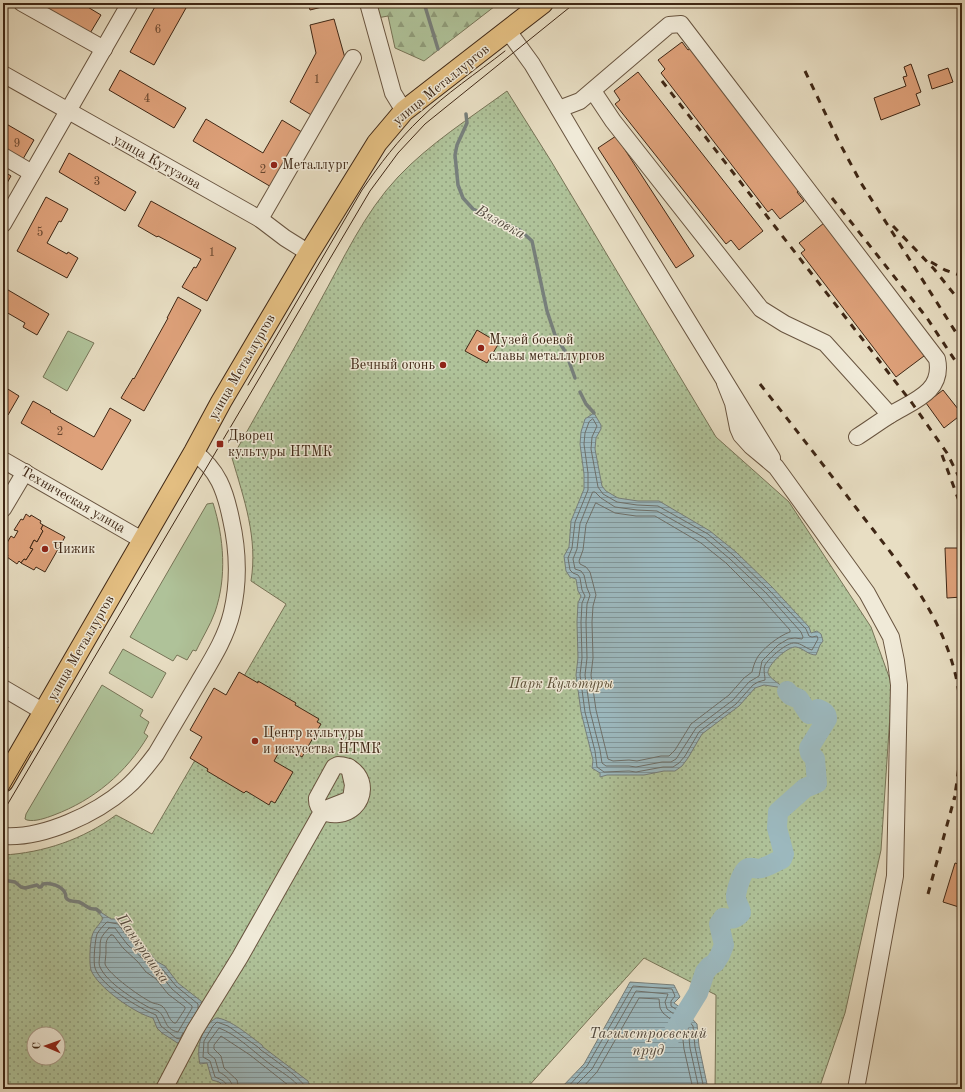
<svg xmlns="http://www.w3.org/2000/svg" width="965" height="1092" viewBox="0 0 965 1092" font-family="'Old Standard TT',serif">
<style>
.grass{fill:#afc299;stroke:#777457}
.forest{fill:url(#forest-firs);stroke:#777457}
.park{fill:url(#park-dots);stroke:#777457;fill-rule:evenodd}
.water{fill:url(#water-rules);stroke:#777f7b}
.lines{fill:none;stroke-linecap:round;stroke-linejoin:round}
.shore{stroke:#6e706a;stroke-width:1}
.stream{stroke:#777f7b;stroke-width:3.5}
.river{stroke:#9cb9bf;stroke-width:20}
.building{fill:#dea17a;stroke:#3f2715}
.minor-casing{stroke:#695540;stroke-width:18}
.major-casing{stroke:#3f2715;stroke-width:22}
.minor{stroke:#f0ead8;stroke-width:16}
.major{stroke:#e4bf82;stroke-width:20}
.tram{stroke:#3f2715;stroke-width:1}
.rail{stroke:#3f2715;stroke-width:3;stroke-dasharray:7 7;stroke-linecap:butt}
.poi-dot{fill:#8f2418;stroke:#f0ead8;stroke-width:1.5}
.labels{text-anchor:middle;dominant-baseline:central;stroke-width:3;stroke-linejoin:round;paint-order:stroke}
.number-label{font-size:12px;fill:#67462e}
.street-label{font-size:14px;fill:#3f2715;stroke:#f0ead8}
.poi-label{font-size:14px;fill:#3f2715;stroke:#f0ead8;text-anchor:start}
.park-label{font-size:14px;font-style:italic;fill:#5b4e36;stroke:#f0ead8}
.water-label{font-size:15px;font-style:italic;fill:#564c40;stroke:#f0ead8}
</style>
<defs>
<pattern id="forest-firs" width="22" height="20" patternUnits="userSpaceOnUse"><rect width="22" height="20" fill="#afc299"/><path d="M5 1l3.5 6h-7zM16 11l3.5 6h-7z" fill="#909e7c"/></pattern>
<pattern id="park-dots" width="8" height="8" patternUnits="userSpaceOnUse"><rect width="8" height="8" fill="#afc299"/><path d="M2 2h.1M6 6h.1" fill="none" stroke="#909e7c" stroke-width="1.8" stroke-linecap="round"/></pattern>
<pattern id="water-rules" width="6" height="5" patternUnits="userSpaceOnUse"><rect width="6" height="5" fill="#9cb9bf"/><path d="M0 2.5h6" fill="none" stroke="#81969a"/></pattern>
</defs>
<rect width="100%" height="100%" fill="#e8dec3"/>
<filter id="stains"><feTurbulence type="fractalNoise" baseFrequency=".005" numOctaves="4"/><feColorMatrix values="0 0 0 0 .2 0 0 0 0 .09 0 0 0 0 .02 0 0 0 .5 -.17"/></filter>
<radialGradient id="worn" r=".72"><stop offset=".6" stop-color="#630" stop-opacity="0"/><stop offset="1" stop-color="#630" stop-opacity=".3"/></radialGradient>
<g class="grass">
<polygon points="68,331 94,343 67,391 43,377"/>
<path d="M213 503C224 538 227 577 215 612 210 626 202 638 196 651L193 650 187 660 177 655 173 661 130 637 207 504Z"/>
<polygon points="123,649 166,673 152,698 109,673"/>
<path d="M102 685 143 710 140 716 149 722 144 733 148 736C126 773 94 800 54 815 46 818 35 822 27 820L25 819 26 814Z"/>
</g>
<polygon class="forest" points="372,3 499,3 424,61 395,48 388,16 377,18"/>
<path class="park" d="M507 91 551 161 716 437 789 502 871 627 892 685 881 850 845 1013 819 1089H715L716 995 644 958 526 1089H3V855C43 853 84 839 116 815L152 834 286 604 251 581C258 538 244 499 232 458 261 406 291 355 319 303 343 260 364 213 398 177 429 144 470 118 507 91ZM34 1034H58V1058H34Z"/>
<g class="water">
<path d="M594 413 601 425V429L596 438 595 449 602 486 606 491 618 498 638 501H659L710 531 736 552 772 587 809 627 811 633 817 631 821 634 823 641 820 645 816 655C808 655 803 648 796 647 788 646 767 665 768 673 769 678 780 684 784 688L764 685 755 688 739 706 702 734 688 758 682 766 675 771H664L644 775H607L600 777V773L592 768 593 760 581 712 576 675 578 658 577 622 578 603 581 596 578 591 576 579 570 577 566 571 564 556 569 547 571 521 584 489V474L580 444 581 432 585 419Z"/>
<path d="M96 909 111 919H117L121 921 134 938 150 953 156 961 165 966 178 983 201 1001 202 1003 179 1044 162 1033 157 1028 153 1018C136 1014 97 987 91 970 89 964 90 942 92 936 94 928 100 925 103 918L97 911Z"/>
<polygon points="630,982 674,985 680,997 674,1003 684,1010 697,1024 699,1046 708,1089 560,1089 584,1064"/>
<path d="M216 1018C229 1018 251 1037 262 1045L263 1047 308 1081 310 1086V1089H226L219 1082 212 1080 207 1063 200 1064C196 1048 201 1027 216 1018Z"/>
</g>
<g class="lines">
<g class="shore">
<path d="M593 419 597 426 592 437 591 449 598 487 603 494 617 502 637 505 658 506 708 534 733 555 769 590 806 629 809 636 812 637 817 636 818 639 812 650C807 649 801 643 795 643 787 642 769 658 765 665 763 670 765 675 765 680L758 682 753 685 736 704 699 732 685 756 679 763 673 767H663L636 772 629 771 604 772 597 767 595 751 585 712 580 675 582 658 581 622 582 603 585 596 582 590 580 578 578 575 573 573 570 570 568 558 572 548 575 522 588 490V473L584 444 585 433 589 422Z"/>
<polygon points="593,492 595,492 601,498 615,507 637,510 657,511 705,538 730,559 766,593 801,632 803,637 802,639 795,638 788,639 778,645 762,661 759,676 749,682 733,700 696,728 680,753 676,759 671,762 662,762 636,767 629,766 606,766 602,763 600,750 590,711 585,675 587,658 586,622 587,604 590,595 587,588 584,575 581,571 575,569 573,559 577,549 580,524"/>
<path d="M596 503 615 513 636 516H655L701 543 726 563 761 598 790 630V632C780 635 760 650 756 660 754 664 753 668 752 672L744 678 729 695 691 724 675 750 669 756H661L637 761 629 760 613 761 608 759 596 710 591 675 593 658 592 622 593 606 596 595 590 572 586 567 580 564 579 561 583 550 586 525Z"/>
<path d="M109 928H115L127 944 143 959 150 967 159 973 172 989 192 1006V1008L178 1032C163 1029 167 1017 158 1011 155 1009 152 1009 150 1008 135 1000 107 983 100 967 98 963 100 957 100 952 100 938 100 938 109 928Z"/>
<path d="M111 935H113L123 948 138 962 146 972 156 979 168 994 185 1007V1009L176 1023H174C168 1019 168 1011 162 1006 159 1004 156 1004 153 1003 143 999 108 974 105 964 105 961 106 955 106 952 106 945 105 939 111 935Z"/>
<path d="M183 1033 180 1039 176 1038 161 1026 156 1015C139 1008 101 986 95 968 93 962 95 940 97 934 99 930 104 925 107 922L118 924 131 941 147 955 153 964 163 970 176 986 198 1004V1008"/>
<path d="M228 1089C228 1082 220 1079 215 1077L210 1061 203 1057 204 1041 213 1026 217 1022 228 1026 258 1047 261 1050C269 1056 306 1081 306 1089"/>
<path d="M233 1089C233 1081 225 1075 219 1072L215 1059 208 1053V1043L219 1028C236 1034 255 1053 270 1064 281 1072 293 1078 301 1089"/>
<polyline points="239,1089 237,1080 224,1068 221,1056 214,1049 214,1045 221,1036 250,1055 293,1089"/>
<polyline points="566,1089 587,1066 633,986 672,989 675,996 671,1001 671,1006 682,1013 693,1026 695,1047 704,1089"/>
<polyline points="572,1089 592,1069 636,991 668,994 665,1002 667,1009 678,1017 688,1028 690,1048 699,1089"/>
<polyline points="581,1089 597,1072 639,998 659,999 660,1008 663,1013 674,1022 682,1031 684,1049 693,1089"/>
</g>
<g class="stream">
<polyline points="424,3 438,49"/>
<polyline points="466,114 467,123 457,145 455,155 458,185 463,198 473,209 520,230 532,241 547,311 555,335 566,353 575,378"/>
<polyline points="580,392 586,404 594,413"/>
<path d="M3 880 15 882 21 887 25 888 37 885 39 887H41L43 884C50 882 62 886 65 893 67 897 64 895 67 899 70 902 76 901 79 902 87 905 87 910 96 909L100 912"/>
</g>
<path class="river" d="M672 1035 698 993 705 972 710 966 715 963 720 955 724 945 719 924 723 918C731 919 735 920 741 913 741 907 735 902 736 895 737 889 742 869 749 868 754 867 757 870 762 868 769 866 775 862 782 859L784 854 777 828 778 812 805 788 817 783 815 759 810 753 809 748 827 719C827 713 824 711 818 709L809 714 799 699 790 695 787 691"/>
</g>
<g class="building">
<polygon points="35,3 81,3 101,15 89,35"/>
<polygon points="157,3 176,3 186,8 154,65 130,52"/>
<polygon points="308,3 330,3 330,5 310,10"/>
<polygon points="334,19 345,58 313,116 290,102 316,53 310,25"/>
<polygon points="682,42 688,50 693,47 802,188 797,192 804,201 780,219 772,209 768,212 661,73 665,69 658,60"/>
<polygon points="911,64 921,92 916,94 920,105 881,120 874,98 906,86 903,77 907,76 904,67"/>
<polygon points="948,68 953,82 932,89 928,75"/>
<polygon points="120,70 186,108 174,128 109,90"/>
<polygon points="638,72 763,231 739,250 731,240 726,244 615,104 620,100 614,91"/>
<polygon points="206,119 263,153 282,120 305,134 273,188 193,141"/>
<polygon points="3,122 34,140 23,159 3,147"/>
<polygon points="616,136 694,256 676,268 598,148"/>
<polygon points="69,153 136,192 125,211 59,172"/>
<polygon points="3,171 11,176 3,190"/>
<polygon points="46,197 68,209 61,222 59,221 47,243 67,254 68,252 78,258 67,278 17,251"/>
<polygon points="151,201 236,248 207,301 182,287 194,267 196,268 201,259 158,236 157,237 138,226"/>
<polygon points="824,223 928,353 896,377 801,253 805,250 799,243"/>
<polygon points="3,287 49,314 37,335 23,327 25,323 6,312 3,317"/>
<polygon points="178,297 201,310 144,411 121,398 133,378 134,379 168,318 167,318"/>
<polygon points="477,330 499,343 487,363 465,351"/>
<polygon points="3,386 19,396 8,415 3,412"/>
<polygon points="943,390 962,414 944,428 926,403"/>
<polygon points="33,401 51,411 50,412 94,437 110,408 131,420 102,470 21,423"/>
<polygon points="26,514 30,517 31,515 41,521 40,523 43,525 41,529 43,531 37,542 34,540 30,548 33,549 26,560 24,559 21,563 19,561 17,564 7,557 8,555 5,554 7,549 4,548 11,536 14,538 18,531 14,530 21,519 23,520"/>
<polygon points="43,525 65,537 45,572 36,567 34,570 21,563 24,559 26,560 33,549 30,548 34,540 37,542 43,531 41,529"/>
<polygon points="945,548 962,548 962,597 947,598"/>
<polygon points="3,644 8,647 3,656"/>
<polygon points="239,672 258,683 258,681 296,703 295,705 319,719 317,722 321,724 302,757 283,745 274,761 293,772 275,803 271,801 269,805 246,791 244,793 207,771 208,769 190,758 202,737 190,730 214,688 226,695"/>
<polygon points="955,863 962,865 962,908 943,902"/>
<polygon points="962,1050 962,1063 960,1051"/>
</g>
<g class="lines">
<g class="minor-casing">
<g id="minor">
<polyline points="22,3 104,49"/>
<polyline points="368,3 393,93 404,111"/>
<polyline points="508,31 532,64 580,145 772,458"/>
<polyline points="3,74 260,219 285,238 309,253"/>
<polyline points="593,91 613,121 761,309 785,324 825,343 890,415"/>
<path d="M559 109 580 101 669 25 681 24 937 359C944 392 913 401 890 415 879 422 868 430 857 437"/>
<polyline points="3,156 32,173"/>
<polyline points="260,219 353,58"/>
<polyline points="3,224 130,3"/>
<polyline points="725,383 733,403 738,428 741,435 751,446 776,467 784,478 867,593 891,637 896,661 899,685 895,876 856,1089"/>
<polyline points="3,460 142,540"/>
<polyline points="3,509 25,472"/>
<polyline points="3,688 44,712"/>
<path d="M338 765C346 765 352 768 357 774 360 778 362 784 362 789 361 820 315 822 317 798L334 767Z"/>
<path d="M3 836C43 839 96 814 126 788 138 778 147 766 156 754 170 730 184 707 198 683 211 661 226 638 232 612 239 582 238 550 231 519 225 490 218 470 194 452"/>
<polyline points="164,1089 195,1030 240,957 323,810 351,799 353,785 349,767"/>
</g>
</g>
<g class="major-casing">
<polyline id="major" points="3,782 194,452 221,402 309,253 377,143 404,111 543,3"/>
</g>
<use href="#minor" class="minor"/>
<use href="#major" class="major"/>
<g class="tram">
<path d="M248 385 362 190C380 164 398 140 421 118 445 94 477 73 505 51"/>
<polyline points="3,799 31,751"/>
<polyline points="3,812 370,191 398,153 425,124 575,3"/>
</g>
<g class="rail">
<polyline points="805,71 838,140 861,183 962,342"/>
<polyline points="662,81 912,403 947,453 962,483"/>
<polyline points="832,198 927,318 962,371"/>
<polyline points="893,226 934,269 962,304"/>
<polyline points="931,262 945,270 962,276"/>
<path d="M760 384C793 426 825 467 857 509 897 561 941 611 956 677 965 718 961 759 954 800"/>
<polyline points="942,455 962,509"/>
<polyline points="928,894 955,796"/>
</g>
</g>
<g class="poi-dot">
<circle cx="274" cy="165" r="4"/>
<circle cx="481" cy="348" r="4"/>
<circle cx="443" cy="365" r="4"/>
<rect x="216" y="440" width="8" height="8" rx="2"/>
<circle cx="45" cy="549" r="4"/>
<circle cx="255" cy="741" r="4"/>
</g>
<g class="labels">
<g class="number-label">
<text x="158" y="30">6</text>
<text x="317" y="80">1</text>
<text x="147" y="99">4</text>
<text x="17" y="144">9</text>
<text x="263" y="170">2</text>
<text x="97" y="182">3</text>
<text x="40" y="233">5</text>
<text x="212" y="253">1</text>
<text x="60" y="432">2</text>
</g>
<g class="street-label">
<text transform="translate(441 85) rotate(-39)">улица Металлургов</text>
<text transform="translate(157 162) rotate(29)">улица Кутузова</text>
<text transform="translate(242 367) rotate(-60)">улица Металлургов</text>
<text transform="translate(73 500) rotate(30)">Техническая улица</text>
<text transform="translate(81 648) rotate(-60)">улица Металлургов</text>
</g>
<g class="poi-label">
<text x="282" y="165">Металлург</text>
<text x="489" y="340">Музей боевой<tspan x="489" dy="16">славы металлургов</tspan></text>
<text x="435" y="365" text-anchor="end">Вечный огонь</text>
<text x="228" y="436">Дворец<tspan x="228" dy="16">культуры НТМК</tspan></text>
<text x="53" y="549">Чижик</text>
<text x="263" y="733">Центр культуры<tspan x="263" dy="16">и искусства НТМК</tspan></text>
</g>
<g class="park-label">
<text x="561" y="684">Парк Культуры</text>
</g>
<g class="water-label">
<text transform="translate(500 223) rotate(29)">Вязовка</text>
<text transform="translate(142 949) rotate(55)">Панкрашка</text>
<text x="648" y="1034">Тагилстроевский<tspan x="648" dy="17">пруд</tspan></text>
</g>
</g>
<rect width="965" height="1092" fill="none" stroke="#e8dec3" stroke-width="16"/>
<rect x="4" y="4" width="957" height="1084" fill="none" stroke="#3f2715" stroke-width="2"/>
<rect x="8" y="8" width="949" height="1076" fill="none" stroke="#3f2715"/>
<g transform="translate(46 1046) rotate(272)"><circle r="19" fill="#f0ead8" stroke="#a99c8a"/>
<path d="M0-3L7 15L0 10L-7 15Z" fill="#8f2418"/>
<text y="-6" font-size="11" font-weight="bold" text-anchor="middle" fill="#3f2715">С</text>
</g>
<rect width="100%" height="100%" filter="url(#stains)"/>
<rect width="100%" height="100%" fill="url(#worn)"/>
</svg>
